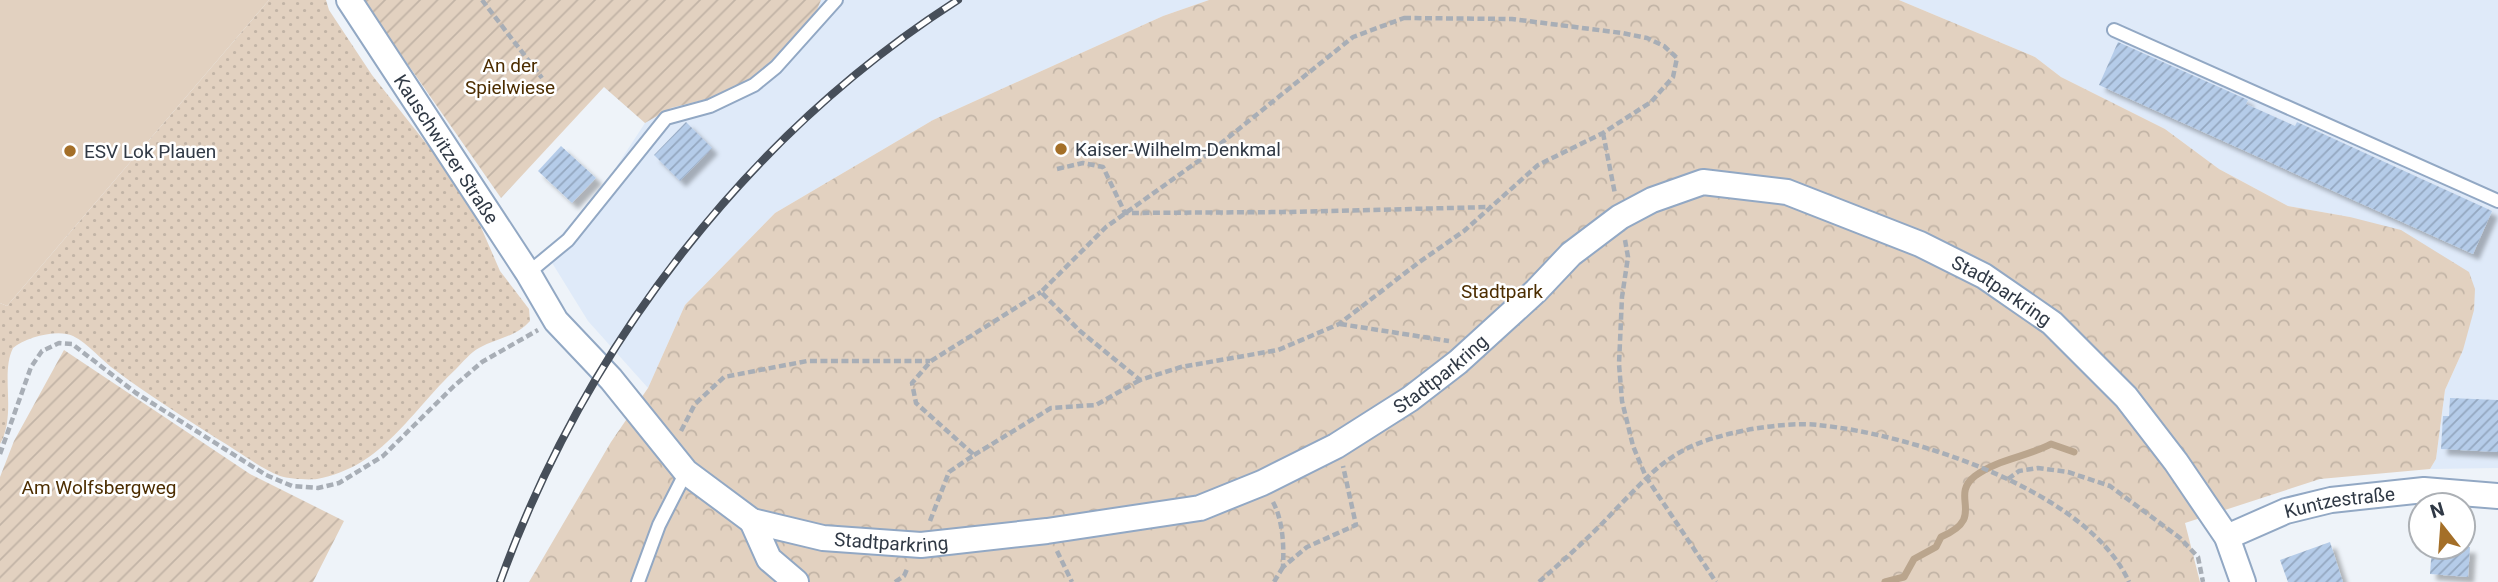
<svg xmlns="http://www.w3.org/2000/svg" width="2498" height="582" viewBox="0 0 2498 582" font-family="Roboto,sans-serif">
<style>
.built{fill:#dfeaf9}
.grass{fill:url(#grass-dots)}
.park{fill:url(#park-crowns)}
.garden{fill:url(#garden-furrows)}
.pitch{fill:#e2d1c0}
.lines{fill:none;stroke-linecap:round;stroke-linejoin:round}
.stream{stroke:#baa58d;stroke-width:7}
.building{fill:url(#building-hatch);filter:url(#shadow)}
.service-casing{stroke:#92a8c4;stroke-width:16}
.minor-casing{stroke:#92a8c4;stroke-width:28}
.path{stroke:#a8aeb6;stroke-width:4.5;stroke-dasharray:7 3.5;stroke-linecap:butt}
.service{stroke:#fff;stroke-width:12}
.minor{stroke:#fff;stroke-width:24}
.rail-casing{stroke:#474f5a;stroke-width:8}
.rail{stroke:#fff;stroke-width:5;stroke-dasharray:16;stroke-linecap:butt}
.poi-dot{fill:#a46f28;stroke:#fff;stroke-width:2.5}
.labels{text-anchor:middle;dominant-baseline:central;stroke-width:5;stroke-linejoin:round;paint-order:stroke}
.park-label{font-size:19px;fill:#4c2d00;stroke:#fff}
.street-label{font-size:19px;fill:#303945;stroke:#fff}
.poi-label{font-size:19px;fill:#303945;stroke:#fff;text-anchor:start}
</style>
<defs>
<pattern id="grass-dots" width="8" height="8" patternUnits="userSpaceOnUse" patternTransform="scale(1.75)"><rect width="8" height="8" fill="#e2d1c0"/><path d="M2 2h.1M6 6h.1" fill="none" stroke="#c2b4a6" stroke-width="1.8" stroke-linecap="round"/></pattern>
<pattern id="park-crowns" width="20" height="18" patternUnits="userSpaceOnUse" patternTransform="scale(1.75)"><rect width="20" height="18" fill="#e2d1c0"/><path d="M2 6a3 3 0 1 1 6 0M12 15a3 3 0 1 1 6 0" fill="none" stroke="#c2b4a6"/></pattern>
<pattern id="garden-furrows" width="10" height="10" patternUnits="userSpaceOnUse" patternTransform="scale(1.75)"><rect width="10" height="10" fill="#e2d1c0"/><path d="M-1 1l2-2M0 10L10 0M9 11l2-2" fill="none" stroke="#c2b4a6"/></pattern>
<pattern id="building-hatch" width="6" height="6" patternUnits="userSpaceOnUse" patternTransform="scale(1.75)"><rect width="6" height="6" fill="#b5cce9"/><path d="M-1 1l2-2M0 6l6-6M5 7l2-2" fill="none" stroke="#94a7bf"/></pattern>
<filter id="shadow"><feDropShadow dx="6" dy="6" stdDeviation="2" flood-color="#0004"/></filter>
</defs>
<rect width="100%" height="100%" fill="#eef3f9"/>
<g class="built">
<polygon points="821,0 1209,0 1163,16 933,120 775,213 685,305 648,388 588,321 546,253 607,181 645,123 671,108 723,95 767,68 817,10"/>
<polygon points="1899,0 2498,0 2498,468 2430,469 2436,459 2445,390 2463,350 2350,217 2288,206 2219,169 2165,129 2061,77 2035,57"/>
</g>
<path class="grass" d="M269 0H326L329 10 372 75 467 195 500 271 529 309 530 321C516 337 497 338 479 348 471 352 463 362 456 369 411 411 383 467 317 479 308 480 289 479 280 476 258 467 237 450 216 438 182 416 147 394 115 370 101 360 89 344 73 336 58 329 26 337 13 348 0 374 17 414 0 444V303L7 306Z"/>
<polygon class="park" points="1209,0 1899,0 2035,57 2061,77 2165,129 2219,169 2288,206 2350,217 2401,230 2469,272 2475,289 2474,310 2463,350 2445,390 2436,459 2430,469 2320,479 2185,523 2200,582 529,582 611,442 648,388 685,305 775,213 933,120 1163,16"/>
<g class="garden">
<polygon points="363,0 821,0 817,10 767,68 723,95 671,108 645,123 604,87 501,198"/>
<polygon points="64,350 250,474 344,521 313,582 0,582 0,477 14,441"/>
</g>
<polygon class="pitch" points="0,0 269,0 7,306 0,303"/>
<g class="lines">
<path class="stream" d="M1885 582 1904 577 1914 559 1936 547 1941 537C1988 517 1948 497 1975 476 1998 459 2027 457 2051 444L2074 452"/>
</g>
<g class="building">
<polygon points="2118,42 2248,100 2246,104 2295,126 2297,122 2492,211 2473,254 2099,85"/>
<polygon points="686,122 712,148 680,181 654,155"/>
<polygon points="561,146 596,178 572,203 538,171"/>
<polygon points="2450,398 2498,400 2498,452 2441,449 2443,416 2449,416"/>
<polygon points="2330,542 2343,582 2288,582 2280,560"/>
<polygon points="2432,547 2470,547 2468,577 2430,574"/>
</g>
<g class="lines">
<g class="service-casing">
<g id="service">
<polyline points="2114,30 2498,201"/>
<polyline points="528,273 568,240 666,118 710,106 754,85 776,67 836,0"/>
<polyline points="638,582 659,525 686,472"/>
</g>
</g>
<g class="minor-casing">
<g id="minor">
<path id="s1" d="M349 0 528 273 556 321 611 379 686 472 752 521 823 538 921 545 1047 531 1200 508 1262 483 1336 446 1410 399 1458 362 1536 291 1571 254 1620 217 1652 200 1703 182 1787 192 1920 244 1984 276 2052 323 2126 397 2176 462 2227 537 2243 582"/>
<polyline points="752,521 769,559 796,582"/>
<path id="s2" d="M2227 537 2286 511 2331 500 2424 490 2498 496"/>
</g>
</g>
<g class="path">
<polyline points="482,0 542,78"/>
<polygon points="1404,18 1512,19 1622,33 1647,38 1664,46 1677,58 1673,77 1651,102 1603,133 1538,165 1464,231 1418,263 1339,324 1278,350 1181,367 1140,380 1080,331 1041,292 1106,227 1204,157 1353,37"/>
<polyline points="1603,133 1615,194"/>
<polyline points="1057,169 1083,163 1103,167 1125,213 1290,212 1490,207"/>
<polyline points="1625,240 1628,257 1622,297 1619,364 1622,401 1633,446 1646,477 1716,582"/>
<polyline points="1340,324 1449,341"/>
<polyline points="681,431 695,404 724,377 807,361 930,361"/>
<polyline points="0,454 31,367 42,351 59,343 72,344 136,393 266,475 292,486 318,488 339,483 383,456 454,386 482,362 538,330"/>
<polyline points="974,455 1051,408 1096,405 1140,380"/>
<polyline points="2008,479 2019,471 2038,468 2068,472 2110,486 2180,538 2198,557 2203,582"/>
<path d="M1273 502C1283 521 1284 545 1283 567L1307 547 1356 525 1343 466"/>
<polyline points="930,521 949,472 974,455 916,403 912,383 931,361 1041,292"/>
<polyline points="1057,551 1072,582"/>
<polyline points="895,582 904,576 908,567"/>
<polyline points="1274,582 1283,567"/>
<path d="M1539 582C1566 558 1592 535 1616 509 1637 488 1657 464 1684 450 1715 433 1782 421 1818 425 1910 434 2088 490 2129 582"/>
</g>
<use href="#service" class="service"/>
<use href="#minor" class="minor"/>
<g class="rail-casing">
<path id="rail" d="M500 582C585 347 747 135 958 0"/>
</g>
<use href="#rail" class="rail"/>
</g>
<g class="poi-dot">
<circle cx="1061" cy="149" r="7"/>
<circle cx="70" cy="151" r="7"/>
</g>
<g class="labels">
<g class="park-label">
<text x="510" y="65">An der<tspan x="510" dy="22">Spielwiese</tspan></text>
<text x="1502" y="291">Stadtpark</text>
<text x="99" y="487">Am Wolfsbergweg</text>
</g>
<g class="street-label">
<text stroke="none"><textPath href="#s1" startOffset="178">Kauschwitzer Straße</textPath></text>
<text stroke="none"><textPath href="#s1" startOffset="2044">Stadtparkring</textPath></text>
<text stroke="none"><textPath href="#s1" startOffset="1393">Stadtparkring</textPath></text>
<text stroke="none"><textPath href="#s2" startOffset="119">Kuntzestraße</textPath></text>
<text stroke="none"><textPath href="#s1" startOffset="805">Stadtparkring</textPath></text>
</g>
<g class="poi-label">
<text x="1075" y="149">Kaiser-Wilhelm-Denkmal</text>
<text x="84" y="151">ESV Lok Plauen</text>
</g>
</g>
<g transform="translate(2442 526) rotate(343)"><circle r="33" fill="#ffffff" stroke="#acb0b5" stroke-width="2"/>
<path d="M0-5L12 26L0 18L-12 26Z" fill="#a46f28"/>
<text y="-10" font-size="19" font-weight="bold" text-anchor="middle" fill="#303945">N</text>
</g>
</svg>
